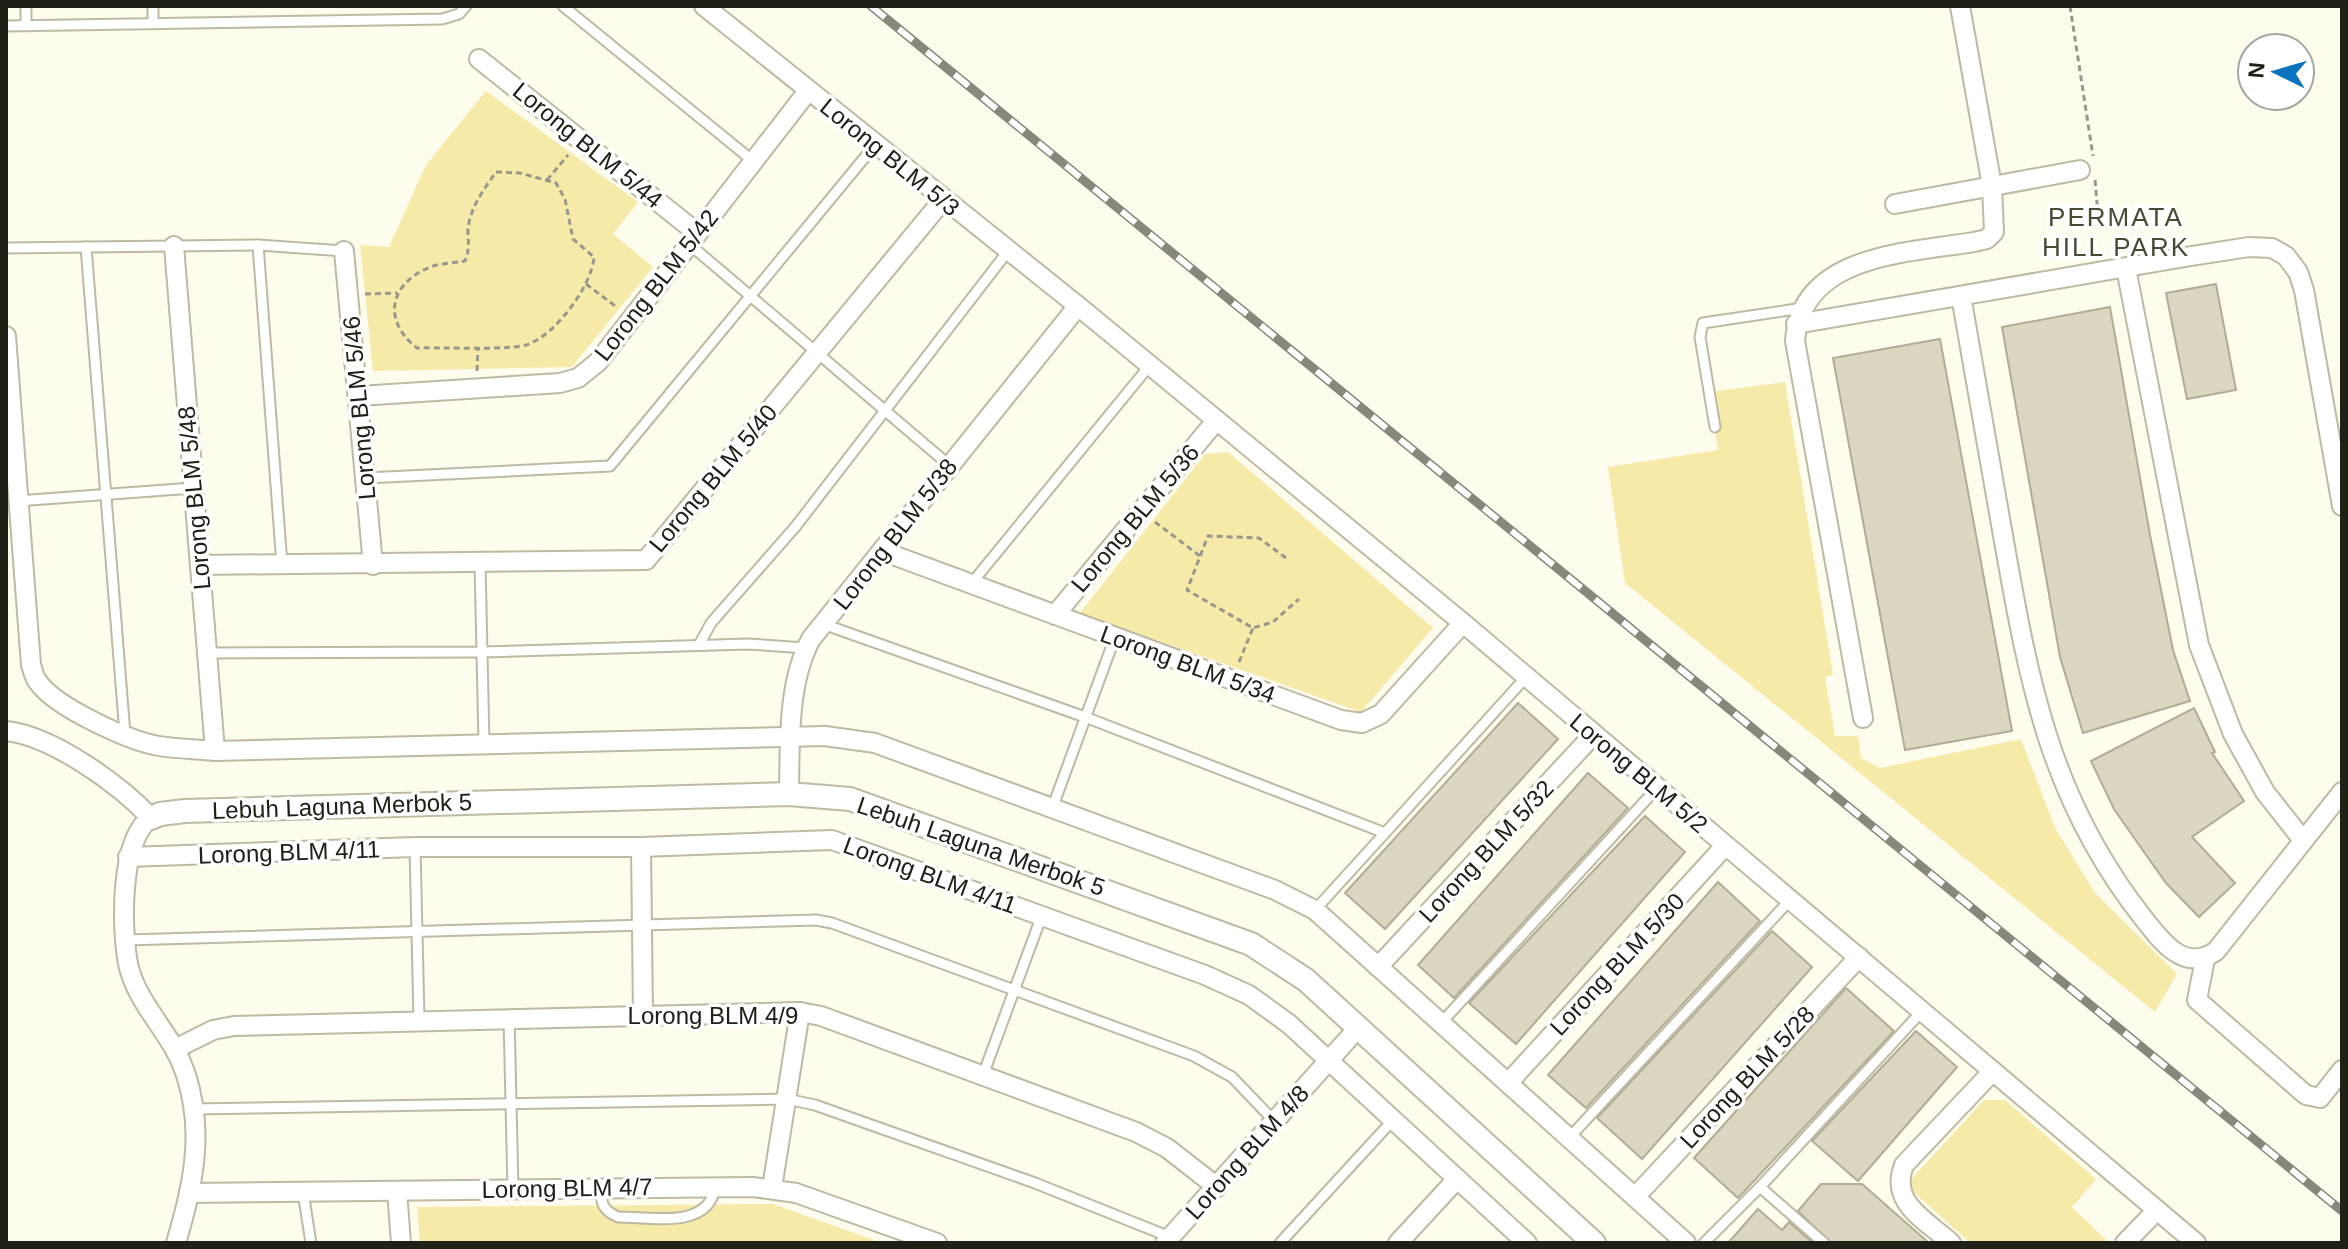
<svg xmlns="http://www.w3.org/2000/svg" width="2348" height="1249" viewBox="0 0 2348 1249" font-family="Arial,sans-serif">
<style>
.green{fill:#f6eaa9}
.building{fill:#dad6bf;stroke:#b0ac96;stroke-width:2}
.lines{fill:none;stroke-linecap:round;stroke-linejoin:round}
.service-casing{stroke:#bdb9a2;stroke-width:13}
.minor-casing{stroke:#bdb9a2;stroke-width:22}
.tertiary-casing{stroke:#bdb9a2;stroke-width:26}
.path{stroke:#99978b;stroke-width:3;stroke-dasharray:6 4;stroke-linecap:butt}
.service{stroke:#fff;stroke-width:9}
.minor{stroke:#fff;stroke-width:18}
.tertiary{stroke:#fff;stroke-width:22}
.rail-casing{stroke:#89877c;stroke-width:9}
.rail{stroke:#fff;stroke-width:6;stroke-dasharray:18;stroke-linecap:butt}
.labels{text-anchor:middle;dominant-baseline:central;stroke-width:7;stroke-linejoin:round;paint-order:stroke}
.street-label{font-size:24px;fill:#212017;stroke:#fff}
.neighbourhood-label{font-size:26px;letter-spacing:2px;fill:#4b4834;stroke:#fff}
</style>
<rect width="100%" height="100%" fill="#fefced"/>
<g class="green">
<polygon points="486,91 638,202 613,234 653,267 572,367 373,371 360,245 389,247 426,165"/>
<polygon points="1785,382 1833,675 1825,677 1835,736 1858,736 1861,758 1880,768 2021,739 2055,828 2095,893 2177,974 2155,1012 1625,583 1608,467 1718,450 1709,392"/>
<polygon points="1228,452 1433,628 1361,712 1080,613 1205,454"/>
<polygon points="1984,1100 2005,1100 2096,1179 2072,1207 2106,1240 2103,1243 1970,1243 1906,1185"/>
<polygon points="773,1204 882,1243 420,1243 417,1207"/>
</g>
<g class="building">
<polygon points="2216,284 2236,390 2187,399 2166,293"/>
<polygon points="2110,307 2150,535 2173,650 2190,701 2083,733 2060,657 2002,327"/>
<polygon points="1940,339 2012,731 1905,750 1833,358"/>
<polygon points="1518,703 1558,739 1385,929 1345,893"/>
<polygon points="2194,708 2215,752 2212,753 2244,801 2192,837 2235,883 2199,917 2166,883 2132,835 2114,809 2091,761"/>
<polygon points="1588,773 1628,808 1454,998 1418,965"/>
<polygon points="1645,816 1685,852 1516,1044 1469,1003"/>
<polygon points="1718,882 1760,921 1586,1108 1548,1075"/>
<polygon points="1772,931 1812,967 1642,1159 1597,1118"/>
<polygon points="1846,988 1894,1031 1738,1198 1694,1158"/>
<polygon points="1916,1031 1957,1067 1858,1181 1812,1141"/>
<polygon points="1821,1184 1862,1184 1929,1243 1831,1243 1798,1211"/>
<polygon points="1758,1209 1782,1230 1789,1222 1813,1243 1728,1243"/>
</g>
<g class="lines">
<g class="service-casing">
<g id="service">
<polyline points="153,6 153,22"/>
<polyline points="563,6 753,161"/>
<polyline points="26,25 26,6"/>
<polyline points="6,26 442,19 459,14 466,6"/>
<polyline points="688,243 949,465"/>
<polyline points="258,245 282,565"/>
<polyline points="86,247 125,734"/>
<polyline points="6,248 258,245 344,251"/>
<polyline points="1715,427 1700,337 1703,323 1803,308"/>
<polyline points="365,478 610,466 875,145"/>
<polyline points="17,501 193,488"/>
<polyline points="480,563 484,743"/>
<polyline points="971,584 1150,365"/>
<polyline points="823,624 1085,717 1385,833 1526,677"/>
<polyline points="699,645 711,623 796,526 1008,251"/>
<polyline points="207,653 482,652 748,644 806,648"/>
<polyline points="1053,806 1115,637"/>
<polyline points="415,847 419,1019"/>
<polyline points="1315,910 1385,833"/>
<polyline points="126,940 816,920 832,923 1194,1056 1232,1077 1275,1122"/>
<polyline points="509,1017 513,1189"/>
<polyline points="1442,1022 1657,788"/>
<polyline points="983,1075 1042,915"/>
<polyline points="194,1109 787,1099 815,1105 1035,1183 1170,1237"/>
<polyline points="1569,1138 1790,900"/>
<path d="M601 1187C601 1203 602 1210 618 1217 651 1217 710 1230 715 1186"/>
<polyline points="303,1192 311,1243"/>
<polyline points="1280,1243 1393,1120"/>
<polyline points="1704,1243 1760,1187"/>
<polyline points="1824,1243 1760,1187 1923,1010"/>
</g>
</g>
<g class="minor-casing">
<g id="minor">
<polyline points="704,6 1078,306 1463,623 2196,1243"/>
<polyline points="479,59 696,232"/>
<polyline points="1895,204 2080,170"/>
<polyline points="174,246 215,751"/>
<polyline points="344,251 373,565"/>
<polyline points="2126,268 2199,645 2233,734 2265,792 2302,839"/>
<path d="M1961 296C1974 374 1988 452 2002 530 2028 677 2048 798 2144 919 2162 942 2185 973 2216 951L2342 792"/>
<polyline points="1796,324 2185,257 2249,247 2272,248 2286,256 2298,272 2304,290 2342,506"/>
<path d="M6 336 31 665C33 670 34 678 38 682 55 707 129 741 159 746 177 749 197 749 215 751L825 736 875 743 1275 890 1315 910 1686 1243"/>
<polyline points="359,396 560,383 578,378 598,362 808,91"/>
<polyline points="882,551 1341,720 1362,723 1381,714 1463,623"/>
<polyline points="200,565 646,560 942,201"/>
<polyline points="1055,615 1215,422"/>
<path d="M1863 718 1795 341C1801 254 1908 253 1974 242L1987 239 1994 232 1992 186 1960 6"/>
<path d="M6 731C53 736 120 785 151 818 119 838 121 934 129 968 137 998 159 1022 174 1048 184 1065 190 1085 193 1105 201 1151 189 1199 176 1243"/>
<path d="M789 794C790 745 787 683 811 639L1078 306"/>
<polyline points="641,847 643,1015"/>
<polyline points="128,857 415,847 641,847 832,840 1205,975 1249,995 1289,1024 1527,1243"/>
<polyline points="2205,959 2197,1000 2306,1095 2320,1098 2342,1070"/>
<polyline points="1378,967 1594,734"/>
<polyline points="175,1049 213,1030 234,1026 800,1012 821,1016 1136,1132 1167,1148 1217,1187"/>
<polyline points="1508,1083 1725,846"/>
<polyline points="772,1188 800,1012"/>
<polyline points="397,1191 401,1243"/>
<polyline points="189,1193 753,1187 796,1193 937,1243"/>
<polyline points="1635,1197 1859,957"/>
<polyline points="1165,1243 1358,1028"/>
<polyline points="1398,1243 1457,1179"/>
<path d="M1951 1243C1926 1220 1889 1203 1904 1165L1993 1071"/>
<polyline points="2125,1243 2157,1210"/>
</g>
</g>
<g class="tertiary-casing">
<polyline id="tertiary" points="151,818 160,814 185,811 789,794 850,799 1251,944 1306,980 1594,1243"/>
</g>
<g class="path">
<polyline points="2070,6 2093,156"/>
<path d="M496 172 520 173 556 183 565 199 573 239 594 257C592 285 557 333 529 344 514 351 438 347 417 348 380 319 391 281 433 266 443 263 455 263 465 261 470 249 468 242 468 229 470 208 484 189 496 172Z"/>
<polyline points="547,180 568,155"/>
<polyline points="2095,180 2099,226"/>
<polyline points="586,284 618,308"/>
<polyline points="365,294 397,293"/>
<polyline points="477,371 478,347"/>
<polyline points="1155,522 1200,556"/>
<polyline points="1286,558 1259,538 1208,536 1187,590 1253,628 1273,622 1299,599"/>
<polyline points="1239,662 1253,628"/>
</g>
<use href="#service" class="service"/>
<use href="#minor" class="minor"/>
<use href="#tertiary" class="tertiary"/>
<g class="rail-casing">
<polyline id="rail" points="871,6 2342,1211"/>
</g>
<use href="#rail" class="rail"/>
</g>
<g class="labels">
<g class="street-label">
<text transform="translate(588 145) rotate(39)">Lorong BLM 5/44</text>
<text transform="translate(890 157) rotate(39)">Lorong BLM 5/3</text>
<text transform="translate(656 285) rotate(-52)">Lorong BLM 5/42</text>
<text transform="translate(359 408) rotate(-95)">Lorong BLM 5/46</text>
<text transform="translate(713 478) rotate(-50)">Lorong BLM 5/40</text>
<text transform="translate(194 498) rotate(-95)">Lorong BLM 5/48</text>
<text transform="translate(1135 518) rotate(-50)">Lorong BLM 5/36</text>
<text transform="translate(895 534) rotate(-52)">Lorong BLM 5/38</text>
<text transform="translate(1188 664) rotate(20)">Lorong BLM 5/34</text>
<text transform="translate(1639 773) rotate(40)">Lorong BLM 5/2</text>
<text transform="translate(342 806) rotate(-2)">Lebuh Laguna Merbok 5</text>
<text transform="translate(981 846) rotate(19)">Lebuh Laguna Merbok 5</text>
<text transform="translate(1486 851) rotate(-47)">Lorong BLM 5/32</text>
<text transform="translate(289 852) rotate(-2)">Lorong BLM 4/11</text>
<text transform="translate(930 875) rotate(20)">Lorong BLM 4/11</text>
<text transform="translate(1617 964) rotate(-47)">Lorong BLM 5/30</text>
<text x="713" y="1015">Lorong BLM 4/9</text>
<text transform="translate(1747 1077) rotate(-47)">Lorong BLM 5/28</text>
<text transform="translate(1247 1152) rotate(-48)">Lorong BLM 4/8</text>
<text transform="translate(567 1188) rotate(-1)">Lorong BLM 4/7</text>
</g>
<g class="neighbourhood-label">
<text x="2116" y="217">PERMATA<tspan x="2116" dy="30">HILL PARK</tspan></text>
</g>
</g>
<rect width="2348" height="1249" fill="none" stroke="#212017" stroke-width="16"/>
<g transform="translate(2276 72) rotate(275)"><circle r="38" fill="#ffffff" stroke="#a6a6a2" stroke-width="2"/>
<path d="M0-6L14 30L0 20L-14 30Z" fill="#0c74bf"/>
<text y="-12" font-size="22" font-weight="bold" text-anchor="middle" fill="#212017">N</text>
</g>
</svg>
